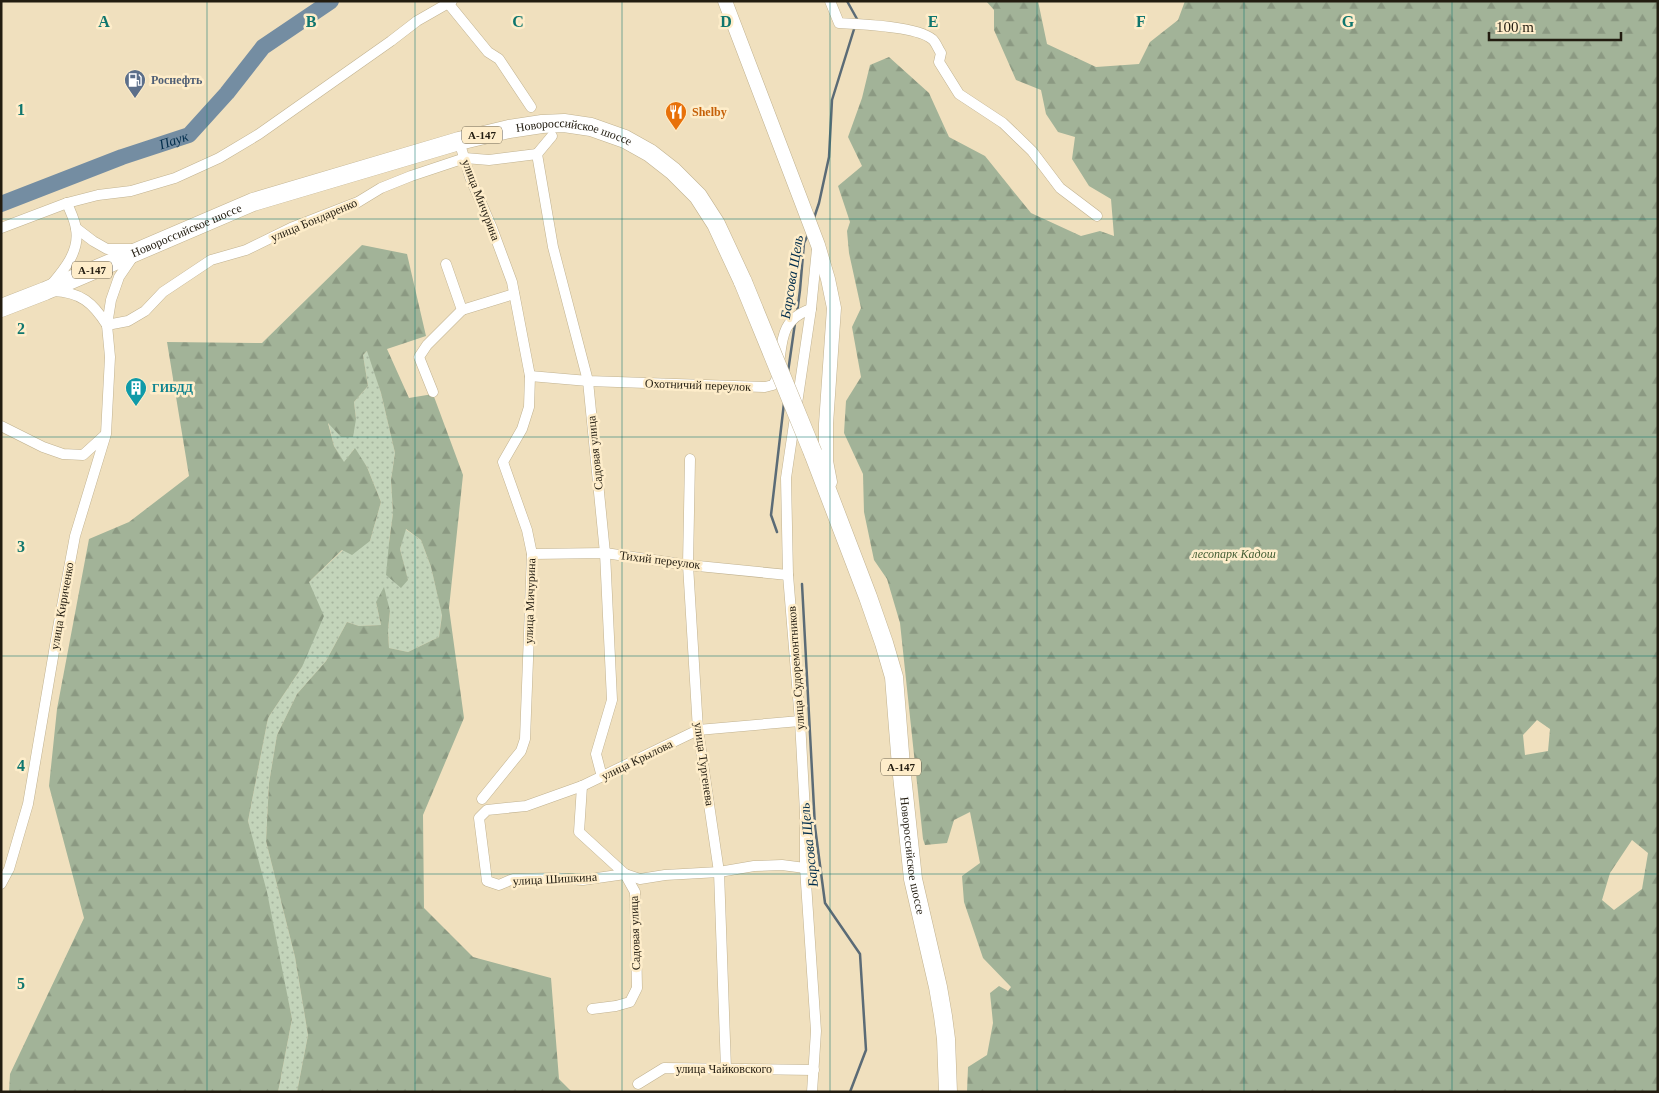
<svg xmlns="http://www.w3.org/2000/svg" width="1659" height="1093" viewBox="0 0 1659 1093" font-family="Georgia,serif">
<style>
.grass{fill:url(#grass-dots)}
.forest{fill:url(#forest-firs);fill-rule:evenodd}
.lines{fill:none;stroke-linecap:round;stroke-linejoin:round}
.stream{stroke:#5b6b76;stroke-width:2.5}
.river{stroke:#748da2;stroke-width:16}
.street-casing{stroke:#c1b290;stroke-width:11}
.secondary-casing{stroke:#c1b290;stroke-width:15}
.highway-casing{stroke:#c1b290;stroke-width:19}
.street{stroke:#fff;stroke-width:10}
.secondary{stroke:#fff;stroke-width:14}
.highway{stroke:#fff;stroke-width:18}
.highway-bridge-casing{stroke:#c1b290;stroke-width:19;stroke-linecap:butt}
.highway-bridge{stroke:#fff;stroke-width:18}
.grid{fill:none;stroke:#0f766e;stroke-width:1;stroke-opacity:0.55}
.labels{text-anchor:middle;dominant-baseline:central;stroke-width:5;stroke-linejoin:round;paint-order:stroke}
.shield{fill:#feedca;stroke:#645b48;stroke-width:1}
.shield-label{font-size:11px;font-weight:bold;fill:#221c10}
.service-label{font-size:12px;font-weight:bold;fill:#4e5e75;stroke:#feedca;text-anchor:start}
.food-label{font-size:12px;font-weight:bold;fill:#c56008;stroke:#feedca;text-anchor:start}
.street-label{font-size:12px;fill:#221c10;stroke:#feedca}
.culture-label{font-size:12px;font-weight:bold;fill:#0d838f;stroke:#feedca;text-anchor:start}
.park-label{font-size:12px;font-style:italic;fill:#445e34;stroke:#feedca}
.water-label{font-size:14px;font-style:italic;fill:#002d4c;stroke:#feedca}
.grid-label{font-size:16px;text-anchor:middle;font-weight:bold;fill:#0f766e;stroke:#feedca;stroke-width:5;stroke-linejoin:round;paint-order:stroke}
</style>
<defs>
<pattern id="grass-dots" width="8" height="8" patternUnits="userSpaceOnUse" patternTransform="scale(1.25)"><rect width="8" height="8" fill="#c3d4ba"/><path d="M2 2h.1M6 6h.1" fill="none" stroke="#a7b59f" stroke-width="1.8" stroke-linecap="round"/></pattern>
<pattern id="forest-firs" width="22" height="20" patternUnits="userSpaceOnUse" patternTransform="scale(1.25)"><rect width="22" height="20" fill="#a2b398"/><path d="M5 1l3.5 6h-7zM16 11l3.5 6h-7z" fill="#8b9982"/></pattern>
</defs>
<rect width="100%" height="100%" fill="#f0e0be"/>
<polygon class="grass" points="368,350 381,393 395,453 391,480 393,513 389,543 408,581 400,549 405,529 421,540 431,567 442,614 439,637 408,652 389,648 388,630 390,611 376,602 381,625 359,626 347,622 326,661 297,694 277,735 269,783 266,841 295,957 308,1035 297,1092 278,1092 292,1019 248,821 268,718 302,667 309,582 343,550 370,541 381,502 367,467 354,449 344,463 334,446 328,421 356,419 354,402 368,386 363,355"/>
<g class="forest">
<path d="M986 1H1038L1047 44 1096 67 1139 64 1150 42 1178 20 1185 1H1658V1092H967L968 1067 987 1055 993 1023 990 993 999 986 1008 991 1011 987 983 958 964 902 962 876 980 863 970 812 954 820 947 843 925 845 923 839 900 623 887 579 874 560 864 512 863 474 844 433 846 401 861 377 852 327 861 308 849 253 847 231 850 222 838 186 862 166 848 137 862 98 870 65 889 57 929 93 949 137 985 156 1031 213 1081 236 1100 231 1114 236 1111 199 1089 186 1072 159 1075 137 1058 132 1046 114 1041 90 1016 80 994 30V10ZM1537 720 1550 729 1548 751 1525 755 1523 735ZM1632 840 1648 853 1642 889 1614 910 1602 900 1610 873Z"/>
<polygon points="362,245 407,254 426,336 387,349 409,398 433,394 463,475 449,608 464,718 423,815 424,908 473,957 551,978 559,1079 572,1092 297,1092 308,1035 295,957 266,841 269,783 277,735 297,694 326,661 347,622 359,626 381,625 376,602 384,587 390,611 388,630 389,648 408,652 439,637 442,615 431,567 421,540 406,529 400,549 408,580 401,588 386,575 389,543 393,513 391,480 395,453 381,393 367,351 363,355 368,386 354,402 356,419 353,437 341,437 328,423 334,446 344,462 355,448 367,467 381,502 370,541 352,555 342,550 309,582 324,616 302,667 268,718 248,821 267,892 292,1019 278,1092 9,1092 10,1074 84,918 49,786 57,709 89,539 129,522 189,476 167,342 262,343"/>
</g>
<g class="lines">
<g class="stream">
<polyline points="847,1 857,19 856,21"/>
<polyline points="814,218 819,203 829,157 832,100 855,26"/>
<polyline points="797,313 800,290 804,243 808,235"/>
<polyline points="788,372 795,323"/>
<polyline points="777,532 771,515 784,403"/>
<polyline points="802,584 815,827 825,903 860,954 866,1050 850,1092"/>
</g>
<path class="river" id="s1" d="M1 204 122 157 189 135 227 93 263 47 331 1"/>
<g class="street-casing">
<g id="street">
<path d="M830 1 839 23C860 24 917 26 932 39 936 42 938 49 941 53L939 62 959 94 1003 123 1032 151 1060 188 1097 216"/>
<polyline points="448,3 488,52 499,59 531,107"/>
<polyline points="459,141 470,177 492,228 512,282 530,376 529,407 522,429 503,462 527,530 532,554 525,739 521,751 482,799"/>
<polyline points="537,154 553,247 588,381 605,553 612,700 596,754 602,777"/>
<polyline points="537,154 552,136"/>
<polyline points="1,228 67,203 98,195 131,191 175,178 219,158 259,134 391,41 417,21 452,1"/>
<polyline points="76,228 93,241 107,249 134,249"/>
<path d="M51 285C64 270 80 251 76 229 75 220 70 211 67 203"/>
<path d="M53 291C81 292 93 303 107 325"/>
<polyline points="462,310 514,294"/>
<polyline points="107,325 128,321 145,311 163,292 211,260 246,250 291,228 358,202 381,188 411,176 465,158 489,160 537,154"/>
<path d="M530 376 588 381 765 387 773 385 776 380C784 349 775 321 811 309"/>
<polyline points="433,392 419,357 427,345 462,310 446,264"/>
<polyline points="1,426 43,447 63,454 83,455 105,435"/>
<polyline points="690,459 688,565 698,730 719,872 726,1069"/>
<polyline points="532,554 605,553 688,565 788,575"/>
<polyline points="800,721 698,730 582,786 526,806 487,810 479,818 487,881 499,885 513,879 554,878 583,880 625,874 640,879 665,875 719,872 754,866 782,865 805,868"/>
<polyline points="582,786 579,832 625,874 635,892 637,988 630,1002 616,1006 592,1009"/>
<polyline points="1,884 9,869 28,804 59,622 75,536 106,434 110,357 107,325 111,300 119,277 134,255"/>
<polyline points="638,1084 664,1068 814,1070"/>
<polyline points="812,1092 816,1031 805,868 805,812 800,721 788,575 786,478 811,309 817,249"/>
</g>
</g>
<g class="secondary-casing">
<polyline id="secondary" points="725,1 818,245 828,279 834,308 826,424 826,461 830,482"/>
</g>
<g class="highway-casing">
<g id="highway">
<path id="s2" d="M1 308 45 291 253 202 459 141 509 129 542 124 564 123 591 127 625 139 650 153 673 171 698 196 716 224 743 282"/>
<path id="s3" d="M813 453 868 597 884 643 894 677 901 766 913 879 938 987 943 1016 946 1039 948 1092"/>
</g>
</g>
<use href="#street" class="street"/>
<use href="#secondary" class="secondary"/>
<use href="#highway" class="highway"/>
<g class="highway-bridge-casing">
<polyline id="highway-bridge" points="743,282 813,453"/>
</g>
<use href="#highway-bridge" class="highway-bridge"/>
</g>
<path class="grid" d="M207 1V1092M415 1V1092M622 1V1092M830 1V1092M1037 1V1092M1244 1V1092M1452 1V1092M1 219H1658M1 437H1658M1 656H1658M1 874H1658"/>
<defs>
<g id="fuel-pin" transform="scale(1.125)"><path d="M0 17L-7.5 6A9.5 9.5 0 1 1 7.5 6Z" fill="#5c6f8a" stroke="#feedca"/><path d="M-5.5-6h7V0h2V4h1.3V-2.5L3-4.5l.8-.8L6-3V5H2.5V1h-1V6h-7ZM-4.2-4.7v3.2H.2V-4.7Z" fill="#fff"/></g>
<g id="restaurant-pin" transform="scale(1.125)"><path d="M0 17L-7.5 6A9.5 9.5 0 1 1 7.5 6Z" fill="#e8710a" stroke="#feedca"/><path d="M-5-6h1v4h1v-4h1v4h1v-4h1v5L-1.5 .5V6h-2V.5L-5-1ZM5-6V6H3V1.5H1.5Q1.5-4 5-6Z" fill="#fff"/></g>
<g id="building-pin" transform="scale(1.125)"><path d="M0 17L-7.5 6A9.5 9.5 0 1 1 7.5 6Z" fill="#0f9aa8" stroke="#feedca"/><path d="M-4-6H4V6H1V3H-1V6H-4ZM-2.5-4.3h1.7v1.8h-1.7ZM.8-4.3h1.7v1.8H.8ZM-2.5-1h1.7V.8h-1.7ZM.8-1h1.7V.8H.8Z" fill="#fff"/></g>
</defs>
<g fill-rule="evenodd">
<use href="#fuel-pin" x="135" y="80"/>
<use href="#restaurant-pin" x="676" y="112"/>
<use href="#building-pin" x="136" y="388"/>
</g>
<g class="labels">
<g class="shield">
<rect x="462" y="126.5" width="40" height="17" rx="4"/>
<rect x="72" y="261.5" width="40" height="17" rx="4"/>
<rect x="881" y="758.5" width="40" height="17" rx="4"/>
</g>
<g class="shield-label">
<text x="482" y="135">А-147</text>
<text x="92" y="270">А-147</text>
<text x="901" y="767">А-147</text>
</g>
<g class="service-label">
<text x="151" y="80">Роснефть</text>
</g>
<g class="food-label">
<text x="692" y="112">Shelby</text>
</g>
<g class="street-label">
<text stroke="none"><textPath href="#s2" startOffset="606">Новороссийское шоссе</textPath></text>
<text transform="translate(481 200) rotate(69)">улица Мичурина</text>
<text transform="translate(314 220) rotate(-23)">улица Бондаренко</text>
<text stroke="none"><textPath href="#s2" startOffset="201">Новороссийское шоссе</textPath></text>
<text transform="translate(698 385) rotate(2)">Охотничий переулок</text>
<text transform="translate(595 453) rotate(-96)">Садовая улица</text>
<text transform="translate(660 560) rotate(7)">Тихий переулок</text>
<text transform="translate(530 601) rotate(-88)">улица Мичурина</text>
<text transform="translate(62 606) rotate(-80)">улица Кириченко</text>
<text transform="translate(796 668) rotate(-94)">улица Судоремонтников</text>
<text transform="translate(637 760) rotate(-26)">улица Крылова</text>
<text transform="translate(704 764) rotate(82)">улица Тургенева</text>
<text stroke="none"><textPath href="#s3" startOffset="418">Новороссийское шоссе</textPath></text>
<text transform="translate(555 879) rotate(-3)">улица Шишкина</text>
<text transform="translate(635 933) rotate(-92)">Садовая улица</text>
<text x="724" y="1069">улица Чайковского</text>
</g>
<g class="culture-label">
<text x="152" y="388">ГИБДД</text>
</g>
<g class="park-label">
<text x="1234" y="554">лесопарк Кадош</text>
</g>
<g class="water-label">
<text stroke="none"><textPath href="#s1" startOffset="184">Паук</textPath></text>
<text transform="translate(792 277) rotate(-81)">Барсова Щель</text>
<text transform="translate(809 845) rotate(-96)">Барсова Щель</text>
</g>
</g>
<g class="grid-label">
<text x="104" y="27">A</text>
<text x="311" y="27">B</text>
<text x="518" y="27">C</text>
<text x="726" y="27">D</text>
<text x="933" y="27">E</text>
<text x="1141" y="27">F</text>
<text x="1348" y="27">G</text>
<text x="21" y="115">1</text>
<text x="21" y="334">2</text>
<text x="21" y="552">3</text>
<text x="21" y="771">4</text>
<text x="21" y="989">5</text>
</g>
<rect width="1659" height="1093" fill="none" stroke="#221c10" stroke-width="5"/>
<path d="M1489 32v8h132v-8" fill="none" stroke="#221c10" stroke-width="2.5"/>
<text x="1496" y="32" font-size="15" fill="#221c10" stroke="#feedca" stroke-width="4" paint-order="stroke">100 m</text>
</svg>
